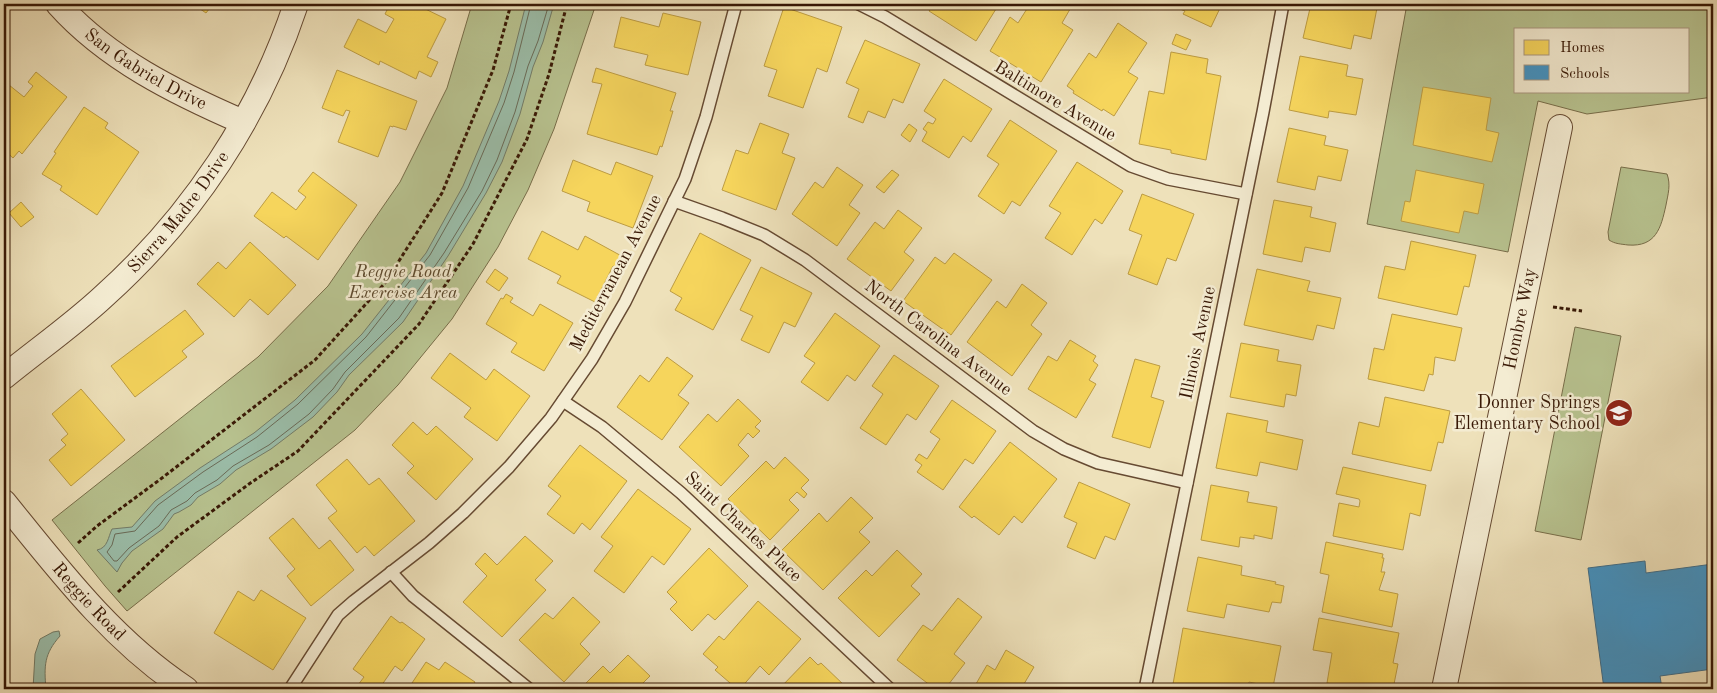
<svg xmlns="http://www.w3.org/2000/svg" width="1717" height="693" viewBox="0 0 1717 693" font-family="'Old Standard TT',serif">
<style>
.green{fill:#b8c390;stroke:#786e4a;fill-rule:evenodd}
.water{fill:#9bbeaa;stroke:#737c68}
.homes{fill:#f6d55c;stroke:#bd9c42}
.schools{fill:#4393c3;stroke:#406e8a}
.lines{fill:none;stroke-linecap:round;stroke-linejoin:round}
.shore{stroke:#6a6b58;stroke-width:1}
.service-casing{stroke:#664a32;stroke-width:14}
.minor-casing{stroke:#664a32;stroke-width:26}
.path{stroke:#381805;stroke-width:3;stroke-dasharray:4 2.5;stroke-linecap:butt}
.service{stroke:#f4ecd2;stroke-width:11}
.minor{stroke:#f4ecd2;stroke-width:24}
.labels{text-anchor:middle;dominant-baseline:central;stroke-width:5;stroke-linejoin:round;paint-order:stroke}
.street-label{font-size:18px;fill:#381805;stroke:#f4ecd2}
.park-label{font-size:18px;font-style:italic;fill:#5e4b2f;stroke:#f4ecd2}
.poi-label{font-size:18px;fill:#381805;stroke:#f4ecd2;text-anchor:end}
</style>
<rect width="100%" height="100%" fill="#eee1ba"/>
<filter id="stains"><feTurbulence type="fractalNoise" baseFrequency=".004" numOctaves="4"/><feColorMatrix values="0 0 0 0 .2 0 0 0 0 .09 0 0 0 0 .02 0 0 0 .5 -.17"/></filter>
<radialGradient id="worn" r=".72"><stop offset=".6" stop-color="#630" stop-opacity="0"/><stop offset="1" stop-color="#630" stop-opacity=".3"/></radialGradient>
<g class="green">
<polygon points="472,4 596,4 554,129 528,190 498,247 452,319 398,385 355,430 127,611 105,586 52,520 258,357 328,286 400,182 447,88"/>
<path d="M1407 4H1713V97L1587 114 1538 101 1508 252 1367 224ZM1516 29H1688V91H1516Z"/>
<path d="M1621 167 1667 174C1671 185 1668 194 1666 205 1661 228 1656 247 1628 245 1621 244 1615 244 1609 240L1608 232Z"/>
<polygon points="1575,327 1621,336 1581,540 1535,531"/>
</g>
<g class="water">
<path d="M526 4H554L543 42 533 67 520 114 502 162 486 193 448 256 403 322 349 375 337 392 313 417 271 449 236 470 220 484 198 497 191 505 179 512 174 514 163 529 132 551 122 563 117 572 97 550C108 548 108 537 112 529L132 527 155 501 200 468 254 433 295 400 362 334 426 253 463 186 499 101 509 71Z"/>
<path d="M59 631 60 636C44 654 44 666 46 689H33L35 654 40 639 53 632Z"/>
</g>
<g class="homes">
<polygon points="193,4 213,4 206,13"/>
<polygon points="390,4 415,4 446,19 427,57 438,62 431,77 419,71 416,79 380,61 379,65 344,47 358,19 386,33 394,19 385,14"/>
<polygon points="934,4 988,4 996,9 976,41 929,11"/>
<polygon points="1030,4 1073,4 1062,23 1073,30 1041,82 990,51 1010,17 1018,23"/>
<polygon points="1182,4 1222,4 1211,27 1183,14 1185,11 1180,9"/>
<polygon points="1311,4 1359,4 1377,8 1371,39 1354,35 1351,49 1303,38"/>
<polygon points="784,7 842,27 827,72 817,68 803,108 768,96 777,70 764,66"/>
<polygon points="663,13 701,22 688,75 645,65 648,55 614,47 621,17 659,27"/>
<polygon points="1118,23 1147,43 1128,72 1138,78 1114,116 1103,109 1102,111 1073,93 1074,91 1067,86 1089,53 1096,58"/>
<polygon points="1176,34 1191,40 1186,50 1172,44"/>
<polygon points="865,40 920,64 903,103 893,99 885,118 868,111 863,123 848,117 859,89 846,83"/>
<polygon points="1171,52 1208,59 1206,73 1221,76 1206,160 1171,153 1171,150 1139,144 1149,91 1164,94"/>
<polygon points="1300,56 1348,65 1346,76 1363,79 1356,115 1329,111 1328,118 1289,110"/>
<polygon points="596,68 676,93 670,111 673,111 662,147 660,146 657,155 587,134 602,84 592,82"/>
<polygon points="337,70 417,101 406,130 393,126 393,127 390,126 378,157 338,142 350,111 346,110 343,116 322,108"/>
<polygon points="36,72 67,97 22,154 19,151 13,158 4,150 4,81 24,97 33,86 28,82"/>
<polygon points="944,79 992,109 971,142 963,136 949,158 922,141 927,132 923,129 928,122 933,124 936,119 924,111"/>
<polygon points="1423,87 1491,98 1486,130 1499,133 1492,162 1413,145"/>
<polygon points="84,107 108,123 105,128 139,152 97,215 60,190 62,186 42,174 56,153 54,152"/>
<polygon points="1010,120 1057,151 1020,206 1012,201 1004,214 978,196 999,164 987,156"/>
<polygon points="760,123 789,134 782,153 795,158 776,210 722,190 736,150 748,154"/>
<polygon points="909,124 917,130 910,142 901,135"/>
<polygon points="1289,128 1326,136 1324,145 1348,150 1341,181 1318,176 1315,190 1277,182"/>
<polygon points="573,160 611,175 616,162 653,176 633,228 587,211 590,202 562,191"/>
<polygon points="1077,162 1123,191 1102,224 1095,219 1072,255 1045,238 1061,213 1049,206"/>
<polygon points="837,167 863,185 849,205 860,213 837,246 792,214 815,182 823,188"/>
<polygon points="892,170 899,175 884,193 876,187"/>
<polygon points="1416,170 1484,184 1478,214 1464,211 1459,233 1401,221 1405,201 1410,202"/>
<polygon points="313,172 357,205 318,260 286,236 284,238 254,216 272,192 296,210 306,197 298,191"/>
<polygon points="1142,194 1194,214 1176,261 1167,258 1157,285 1128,274 1142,235 1129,230"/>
<polygon points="1274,200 1312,207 1310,217 1336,223 1330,252 1305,247 1302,262 1263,254"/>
<polygon points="21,202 34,217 21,227 9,213"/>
<polygon points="898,210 922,228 904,252 914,260 891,291 847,259 875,222 884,229"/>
<polygon points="542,231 578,250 585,236 627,259 621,270 613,266 595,302 557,283 561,276 528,259"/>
<polygon points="700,233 751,260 713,330 675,310 682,298 670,291"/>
<polygon points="1411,241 1476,255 1469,287 1464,286 1457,315 1378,298 1385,266 1405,270"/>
<polygon points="250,242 296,285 268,315 250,299 234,317 197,284 218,262 226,269"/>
<polygon points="954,253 992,280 951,335 903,301 935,257 945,264"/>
<polygon points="761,267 812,293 795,327 784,322 769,353 741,340 753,316 740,310"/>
<polygon points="495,269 508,278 499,291 486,282"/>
<polygon points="1257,269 1310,281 1307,291 1341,298 1334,329 1317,325 1313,340 1244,325"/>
<polygon points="1022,284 1047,303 1031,325 1042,334 1012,376 967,342 997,301 1006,308"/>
<polygon points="506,294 513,298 510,302 533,316 540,304 573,323 544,371 511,352 517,343 486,324 501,298 503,299"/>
<polygon points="185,310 204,334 182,351 187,357 135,397 111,366"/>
<polygon points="835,313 880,346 855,381 847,375 828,401 801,382 815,363 804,356"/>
<polygon points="1392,314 1462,328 1455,361 1435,357 1433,375 1429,374 1424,391 1368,379 1374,348 1384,350"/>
<polygon points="1070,340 1096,356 1093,361 1098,365 1089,380 1096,384 1076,418 1028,389 1048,356 1057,361"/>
<polygon points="1241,343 1279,350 1277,361 1301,365 1296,396 1286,394 1284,407 1230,397"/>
<polygon points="450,353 486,380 494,369 530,396 497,441 464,417 471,408 431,378"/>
<polygon points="894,355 939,386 916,420 907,414 886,445 860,428 883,394 872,386"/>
<polygon points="667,357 693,376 678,395 689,403 662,440 617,407 640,375 649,382"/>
<polygon points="1135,359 1160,366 1151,397 1164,401 1150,448 1112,437"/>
<polygon points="81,389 125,440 71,486 49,460 66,445 61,440 68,434 52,414"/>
<polygon points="1385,397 1450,411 1443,443 1438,442 1431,471 1352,454 1359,422 1379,427"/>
<polygon points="738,399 761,421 755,427 760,431 753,438 748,433 738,445 749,456 721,486 679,447 708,414 717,422"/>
<polygon points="952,400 996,431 973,464 965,459 943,490 917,472 922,465 915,460 919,454 927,459 940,439 930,432"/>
<polygon points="1227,413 1268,421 1266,432 1303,440 1297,470 1260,462 1257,476 1216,468"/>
<polygon points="413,422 427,435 436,426 473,459 436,500 407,473 414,466 392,445"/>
<polygon points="1010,442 1057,479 1022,523 1014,516 999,535 974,516 972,518 959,507"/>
<polygon points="580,445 627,481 590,530 582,523 574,534 547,514 561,496 548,486"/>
<polygon points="785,457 809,480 801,488 807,494 804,498 797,492 789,500 799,510 770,540 728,499 766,461 774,469"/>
<polygon points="347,459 369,485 379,478 415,521 374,556 365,546 357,553 328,518 337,511 316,485"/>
<polygon points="1343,467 1426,485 1420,516 1410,513 1403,550 1333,536 1339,503 1359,507 1360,501 1359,499 1336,494"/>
<polygon points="1079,482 1130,504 1115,540 1105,536 1095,559 1067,547 1077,523 1064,517"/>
<polygon points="1211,485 1249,492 1247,502 1277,507 1272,539 1254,535 1254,539 1240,537 1239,547 1201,540"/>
<polygon points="638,489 691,529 664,565 652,556 624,593 594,571 613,546 601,537"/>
<polygon points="851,497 873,518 859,532 870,542 823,590 782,550 819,513 827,522"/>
<polygon points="293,518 319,549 330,540 354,570 311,606 287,576 295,569 269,538"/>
<polygon points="525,536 553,561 535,580 546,590 502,637 463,602 487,576 475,564 485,553 497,565"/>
<polygon points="1326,542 1383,554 1382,558 1384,558 1381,572 1385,572 1379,590 1398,594 1392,627 1322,612 1329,575 1320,573"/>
<polygon points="709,548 748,586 715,620 708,614 692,631 670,609 677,602 667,592"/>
<polygon points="897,550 922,574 911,586 920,594 879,637 838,598 866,570 872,576"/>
<polygon points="1198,557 1242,566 1241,575 1276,582 1275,584 1284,586 1281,603 1272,602 1269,612 1227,604 1224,618 1187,611"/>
<polygon points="261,590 306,618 273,670 214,633 238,591 254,601"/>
<polygon points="573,597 600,622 580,644 590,654 564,682 519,640 545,613 553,619"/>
<polygon points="958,598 982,617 954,654 965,663 945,689 935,689 897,660 923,625 932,631"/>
<polygon points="758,601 801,639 769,675 760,666 740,689 737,689 715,670 718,667 703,654 719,636 724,640"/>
<polygon points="391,616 400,623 402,622 425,639 402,671 395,666 379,689 355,689 364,677 353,669"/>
<polygon points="1319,618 1399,633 1393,663 1398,664 1393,689 1358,689 1327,683 1332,653 1313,650"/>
<polygon points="1183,628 1281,646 1273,687 1249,682 1247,689 1204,689 1173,684"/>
<polygon points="1006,650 1034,667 1021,689 973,689 987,665 995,670"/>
<polygon points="628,655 650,676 637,689 580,689 603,666 610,673"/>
<polygon points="810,657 818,665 821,663 846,687 844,689 782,689 780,688"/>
<polygon points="426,662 439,670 445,662 475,682 471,689 408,689"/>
</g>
<polygon class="schools" points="1645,561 1646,573 1713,564 1713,669 1660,676 1662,689 1604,689 1588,568"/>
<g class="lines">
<polyline class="shore" points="531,4 514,72 504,103 468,188 430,255 366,337 298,404 257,437 203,472 158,505 135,531 115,534 112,545 107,552 114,561 117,561 129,548 159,526 171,510 187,501 195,493 217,480 233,466 269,445 309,414 333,389 345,372 399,318 444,253 482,191 497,160 515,112 528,66 538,41 549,4"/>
<g class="service-casing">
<g id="service">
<polyline points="859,4 885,17 1131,166 1168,179 1246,194"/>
<polyline points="674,201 722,218 764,235 805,260 1033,431 1064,449 1098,463 1187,483"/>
<polyline points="563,401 602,427 681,493 890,689"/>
<polyline points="391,572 413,596 529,689"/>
<polyline points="290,689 338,615 354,601 429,543 463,513 509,467 551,418 592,359 625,302 685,179 706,117 736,4"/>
<polyline points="1145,689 1263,112 1283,4"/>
</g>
</g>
<g class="minor-casing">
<g id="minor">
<path id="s1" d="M58 4C107 59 176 93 243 122"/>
<path id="s2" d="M4 377C37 350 73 325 104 296 192 217 259 116 296 4"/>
<path id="s3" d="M4 502C59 570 112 640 186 689"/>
<path id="s4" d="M1444 689 1560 127"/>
</g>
</g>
<g class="path">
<polyline points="1553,307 1582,311"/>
<polyline points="78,543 97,526 162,478 315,360 385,283 442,193 493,70 511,4"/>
<polyline points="118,592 177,537 249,484 298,451 419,324 473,244 527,139 549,74 567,4"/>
</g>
<use href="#service" class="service"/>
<use href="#minor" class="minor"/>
</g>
<defs>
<g id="school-disc" transform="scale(1.4375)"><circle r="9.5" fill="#8f2418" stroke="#f4ecd2"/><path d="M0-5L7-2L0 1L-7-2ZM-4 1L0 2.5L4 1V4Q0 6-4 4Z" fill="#fff"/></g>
</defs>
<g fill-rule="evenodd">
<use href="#school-disc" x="1619" y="413"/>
</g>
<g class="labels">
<g class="street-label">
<text stroke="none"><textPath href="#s1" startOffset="110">San Gabriel Drive</textPath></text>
<text transform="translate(1055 101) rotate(31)">Baltimore Avenue</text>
<text stroke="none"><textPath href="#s2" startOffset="241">Sierra Madre Drive</textPath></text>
<text transform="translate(616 273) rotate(-62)">Mediterranean Avenue</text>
<text stroke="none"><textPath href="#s4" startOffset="378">Hombre Way</textPath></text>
<text transform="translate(938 338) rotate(37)">North Carolina Avenue</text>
<text transform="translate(1198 343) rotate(-78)">Illinois Avenue</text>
<text transform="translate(743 527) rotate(43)">Saint Charles Place</text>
<text stroke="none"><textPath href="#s3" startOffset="131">Reggie Road</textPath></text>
</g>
<g class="park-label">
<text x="403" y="272">Reggie Road<tspan x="403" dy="21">Exercise Area</tspan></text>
</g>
<g class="poi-label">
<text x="1600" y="403">Donner Springs<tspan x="1600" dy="21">Elementary School</tspan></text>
</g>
</g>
<rect width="1717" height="693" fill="none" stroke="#eee1ba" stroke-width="20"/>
<rect x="5" y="5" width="1707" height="683" fill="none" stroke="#381805" stroke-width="2.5"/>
<rect x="10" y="10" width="1697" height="673" fill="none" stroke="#381805"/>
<rect x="1514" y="28" width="175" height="65" fill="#f4ecd2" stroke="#a99780"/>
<rect x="1524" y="40" width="25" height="15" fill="#f6d55c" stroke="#a99780"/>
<text x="1560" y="52" font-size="15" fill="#381805">Homes</text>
<rect x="1524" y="65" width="25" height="15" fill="#4393c3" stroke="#a99780"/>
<text x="1560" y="78" font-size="15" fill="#381805">Schools</text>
<rect width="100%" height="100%" filter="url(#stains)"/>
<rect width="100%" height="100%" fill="url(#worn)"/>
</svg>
